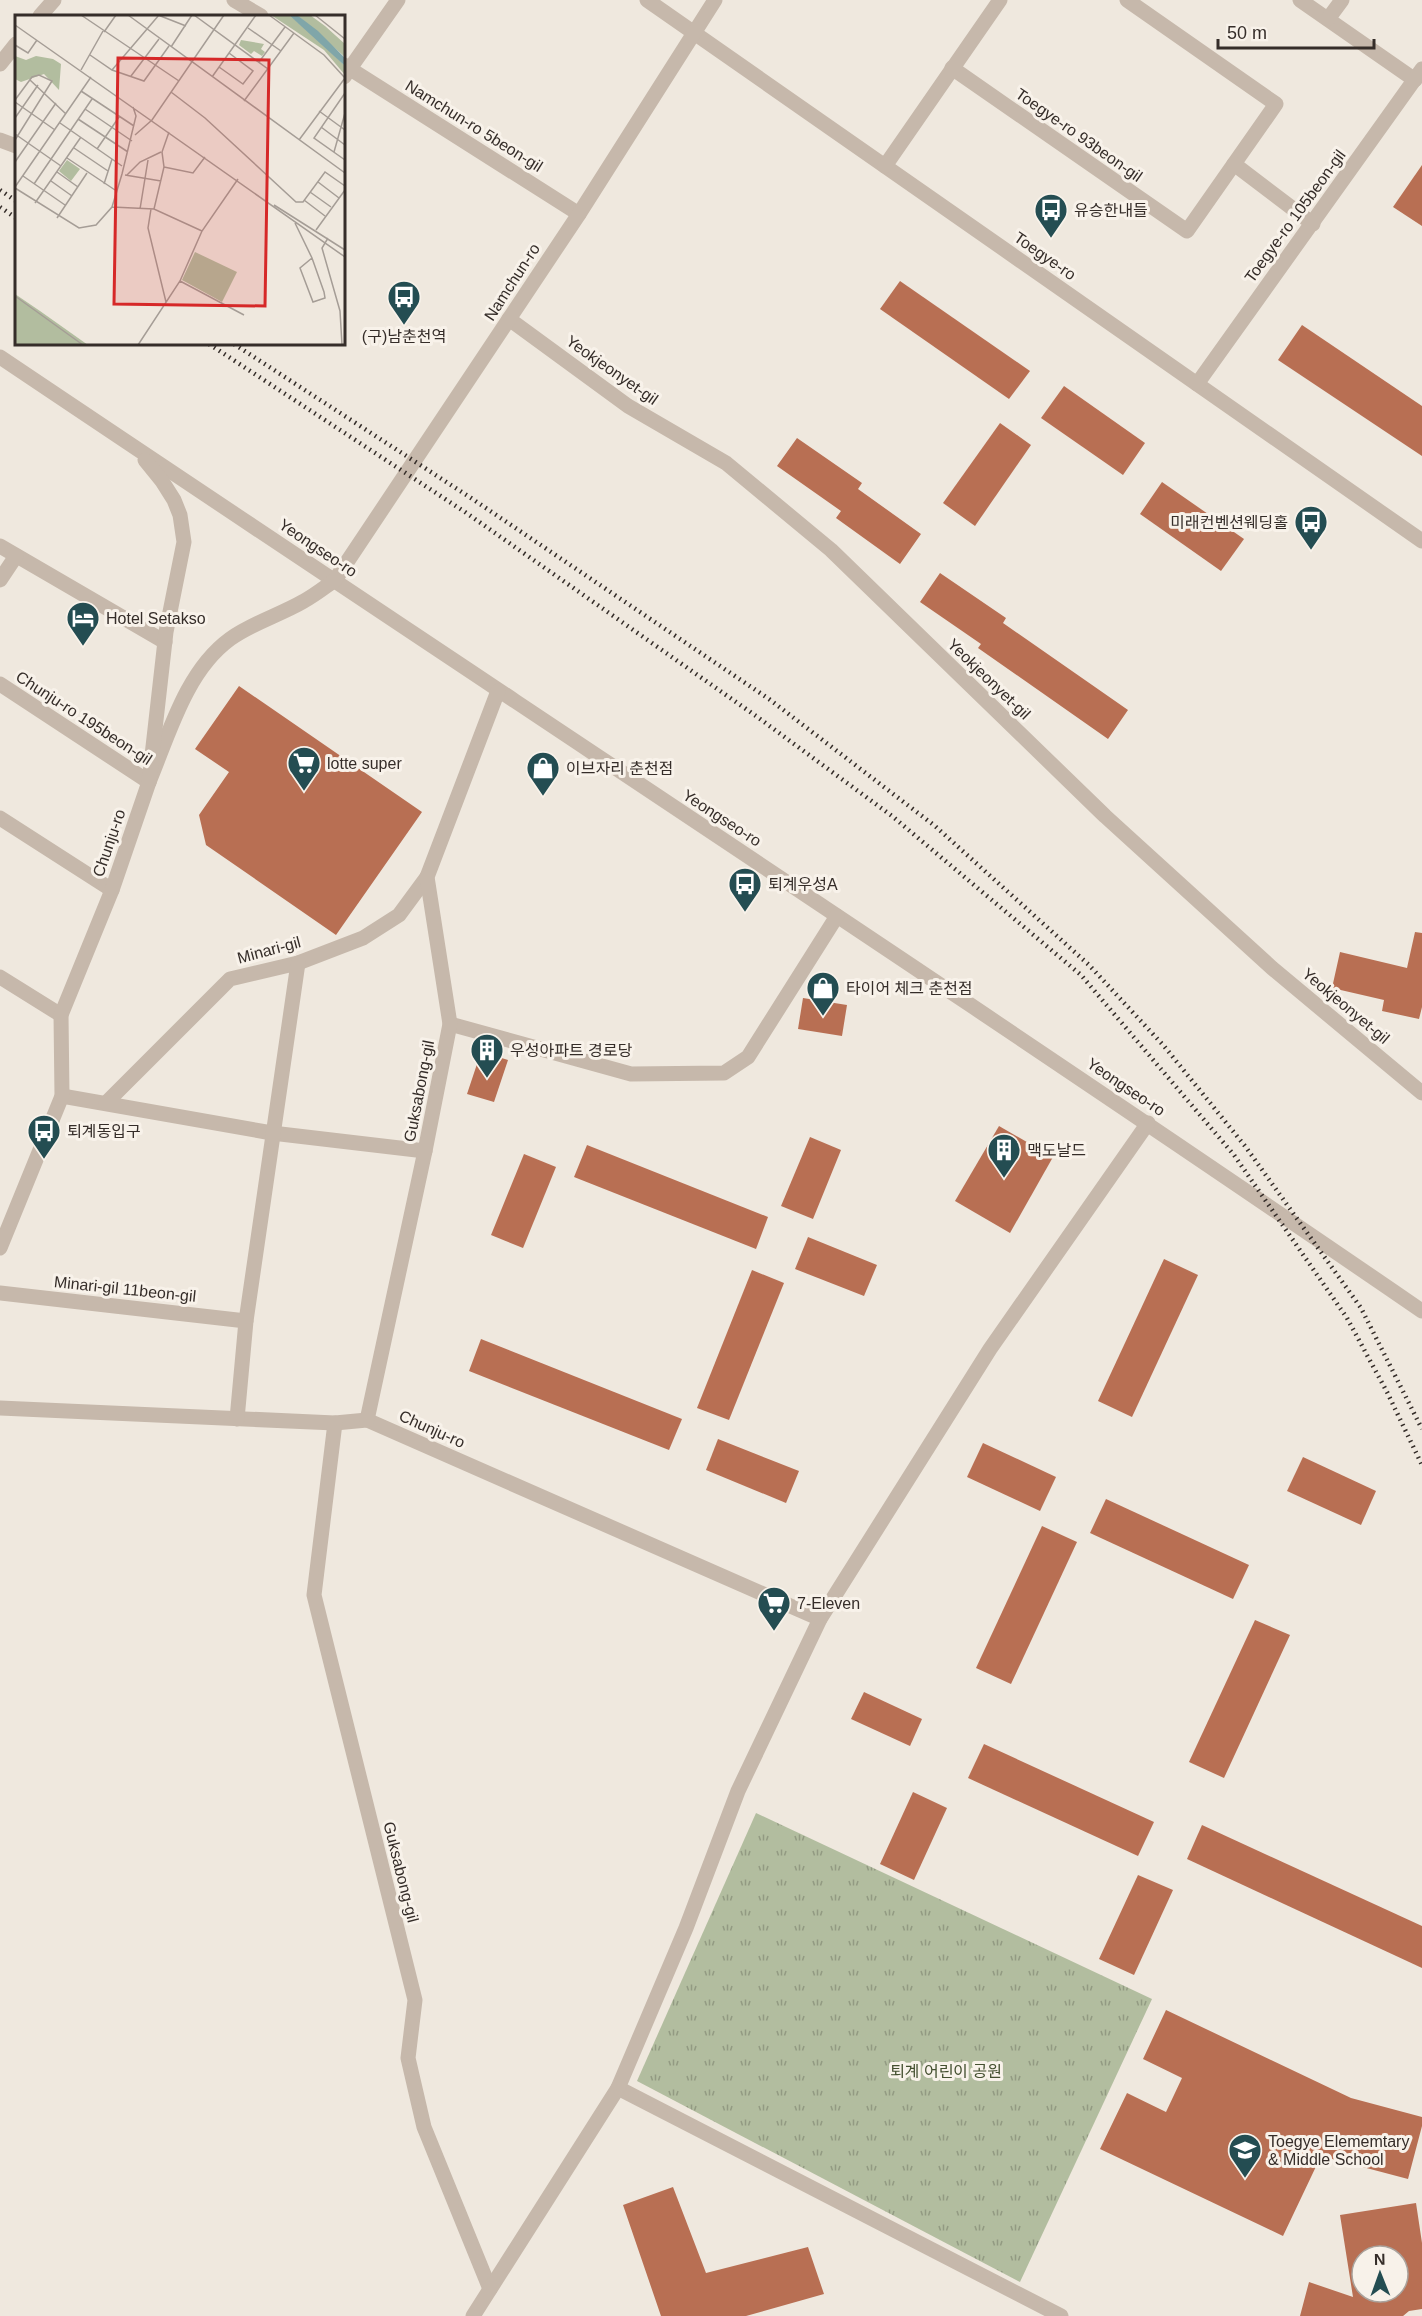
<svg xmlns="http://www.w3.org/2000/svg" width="1422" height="2316" viewBox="0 0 1422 2316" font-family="Helvetica,'Noto Sans KR',sans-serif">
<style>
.park{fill:url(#park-tufts)}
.building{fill:#b86f53;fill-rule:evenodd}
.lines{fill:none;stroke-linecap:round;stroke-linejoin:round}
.minor{stroke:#c6b8ab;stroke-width:15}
.rail{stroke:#352d29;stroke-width:4.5;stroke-dasharray:1.5 4.5;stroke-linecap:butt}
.labels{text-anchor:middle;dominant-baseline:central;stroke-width:6;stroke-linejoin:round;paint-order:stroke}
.street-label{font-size:16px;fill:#352d29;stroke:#f8f2ea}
.poi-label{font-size:16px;fill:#352d29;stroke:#f8f2ea;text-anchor:start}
.park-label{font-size:16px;fill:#445030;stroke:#f8f2ea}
.inset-road{fill:none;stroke:#a59d96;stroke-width:1.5}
.view{fill:#d62828;fill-opacity:0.15;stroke:#d62828;stroke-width:3}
.inset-edge{fill:none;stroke:#352d29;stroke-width:3}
</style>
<defs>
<pattern id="park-tufts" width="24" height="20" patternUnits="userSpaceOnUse" patternTransform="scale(1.5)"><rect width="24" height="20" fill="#b2bd9f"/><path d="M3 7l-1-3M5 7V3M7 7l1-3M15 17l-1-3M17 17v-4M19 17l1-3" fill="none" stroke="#929a82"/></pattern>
</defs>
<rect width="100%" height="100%" fill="#efe8de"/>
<polygon class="park" points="756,1813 1152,1999 1020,2282 637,2081"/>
<g class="building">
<polygon points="1422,165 1422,226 1393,207"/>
<polygon points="900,281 1030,371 1009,399 880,309"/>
<polygon points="1302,325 1422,406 1422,456 1278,360"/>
<polygon points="1064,386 1145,443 1123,475 1041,418"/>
<polygon points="1000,423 1031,445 975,526 943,503"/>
<polygon points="797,438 862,483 858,489 921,534 900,564 836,518 841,511 777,466"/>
<polygon points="1162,482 1244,539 1221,571 1140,514"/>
<polygon points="940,573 1006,618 1003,623 1128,710 1108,739 978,648 981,644 920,602"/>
<polygon points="239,686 422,812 336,935 206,845 199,815 229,772 195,749"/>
<polygon points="1415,932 1422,933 1422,1007 1419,1019 1382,1011 1384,1000 1332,988 1340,952 1407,968"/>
<polygon points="803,998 847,1005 842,1036 798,1029"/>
<polygon points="492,1055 508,1060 494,1102 467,1094 478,1061 488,1065"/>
<polygon points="999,1126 1053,1157 1010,1233 955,1201"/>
<polygon points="810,1137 841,1150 813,1219 781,1206"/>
<polygon points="587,1145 768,1217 756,1249 574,1177"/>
<polygon points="524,1154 556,1167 523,1248 491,1235"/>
<polygon points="808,1237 877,1265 864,1296 795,1269"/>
<polygon points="1164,1259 1198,1275 1132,1417 1098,1401"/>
<polygon points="752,1270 784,1283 729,1420 697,1408"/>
<polygon points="481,1339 682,1419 669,1450 469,1371"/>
<polygon points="718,1439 799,1471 786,1503 706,1470"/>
<polygon points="983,1443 1056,1477 1040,1511 967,1477"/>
<polygon points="1303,1457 1376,1491 1361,1525 1287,1491"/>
<polygon points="1106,1499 1249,1565 1233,1599 1090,1533"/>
<polygon points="1042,1526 1077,1542 1011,1684 976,1668"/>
<polygon points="1255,1620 1290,1635 1224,1778 1189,1762"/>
<polygon points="864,1692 922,1719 910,1746 851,1719"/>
<polygon points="984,1744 1154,1822 1138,1856 968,1778"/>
<polygon points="913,1792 947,1808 914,1880 880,1864"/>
<polygon points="1202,1825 1422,1926 1422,1968 1187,1859"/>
<polygon points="1138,1875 1173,1890 1134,1975 1099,1959"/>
<polygon points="1166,2010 1351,2098 1422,2117 1422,2126 1408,2179 1321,2156 1283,2236 1100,2149 1127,2093 1166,2112 1182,2078 1143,2059"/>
<polygon points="673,2187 706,2273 808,2247 824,2294 746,2316 661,2316 623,2205"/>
<path d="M1416 2203 1422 2243V2309L1409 2311 1403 2316H1300L1309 2282 1353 2297 1340 2215ZM1362 2256H1398V2292H1362Z"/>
</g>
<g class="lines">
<g class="minor">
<polyline points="234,0 261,16"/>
<polyline points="647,0 1422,541"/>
<polyline points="1300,0 1415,80"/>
<polyline points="40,16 54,0"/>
<polyline points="1328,19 1342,0"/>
<polyline points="0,64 16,44"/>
<polyline points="344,65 579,214"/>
<polyline points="952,68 1187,231 1276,104 1127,0"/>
<polyline points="344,77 398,0"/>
<polyline points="0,140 16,146"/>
<polyline points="1234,164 1313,224"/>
<polyline points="885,166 1000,0"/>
<polyline points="509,319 628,406 726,463 831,550 1105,816 1272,968 1422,1093"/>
<path d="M0 357C473 675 951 988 1422 1311"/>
<polyline points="1197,384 1422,69"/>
<polyline points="0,546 165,642"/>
<polyline points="0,580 16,556"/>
<polyline points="0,684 149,782"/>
<path d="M149 782C169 734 186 671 230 639 252 623 280 615 304 601 315 595 325 587 335 580L579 214 715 0"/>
<polyline points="0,818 112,890"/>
<polyline points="0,977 61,1015"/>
<polyline points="450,1024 631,1074 724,1073 748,1057 837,916"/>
<polyline points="62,1096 272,1133 425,1151"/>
<polyline points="106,1103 230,979 298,963 363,938 399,915 427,877"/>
<polyline points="0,1248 62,1096 61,1015 112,890 149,782 166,632 184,542 180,515 174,500 162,481 145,460"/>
<polyline points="0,1293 246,1321"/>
<polyline points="0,1408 335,1423 367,1420 820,1619"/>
<polyline points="237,1419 246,1321 298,963"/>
<polyline points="367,1420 425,1151 450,1024 427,877 498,691"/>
<polyline points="335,1423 314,1595 415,2000 408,2058 424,2127 490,2289"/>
<polyline points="618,2088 1061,2316"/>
<polyline points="473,2316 618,2088 686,1928 738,1791 820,1619 990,1349 1148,1123"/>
</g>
<g class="rail">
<polyline points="0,190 16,201"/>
<polyline points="0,207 16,218"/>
<polyline points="209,344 465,512 756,716 892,816 1081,975 1234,1155 1347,1318 1387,1392 1422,1465"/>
<polyline points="234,344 471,498 769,699 935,826 1089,965 1164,1046 1245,1146 1361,1308 1422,1429"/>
</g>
</g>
<defs>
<g id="bus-pin" transform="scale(1.725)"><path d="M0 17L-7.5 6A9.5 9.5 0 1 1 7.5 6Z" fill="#244d52" stroke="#f8f2ea"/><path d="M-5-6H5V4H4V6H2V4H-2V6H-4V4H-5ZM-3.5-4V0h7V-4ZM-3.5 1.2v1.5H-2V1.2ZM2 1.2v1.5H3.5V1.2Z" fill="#fff"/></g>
<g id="hotel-pin" transform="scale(1.725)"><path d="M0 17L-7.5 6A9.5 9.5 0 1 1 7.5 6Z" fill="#244d52" stroke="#f8f2ea"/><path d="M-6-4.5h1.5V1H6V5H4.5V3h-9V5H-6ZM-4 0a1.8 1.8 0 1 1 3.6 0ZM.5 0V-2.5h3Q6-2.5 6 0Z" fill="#fff"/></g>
<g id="supermarket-pin" transform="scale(1.725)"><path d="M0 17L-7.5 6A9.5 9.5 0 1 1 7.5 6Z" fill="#244d52" stroke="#f8f2ea"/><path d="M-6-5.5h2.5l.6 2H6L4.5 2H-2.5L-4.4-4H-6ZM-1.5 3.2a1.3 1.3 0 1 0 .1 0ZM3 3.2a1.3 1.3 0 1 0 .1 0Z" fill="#fff"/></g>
<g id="shop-pin" transform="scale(1.725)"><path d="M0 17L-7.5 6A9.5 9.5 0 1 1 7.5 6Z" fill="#244d52" stroke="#f8f2ea"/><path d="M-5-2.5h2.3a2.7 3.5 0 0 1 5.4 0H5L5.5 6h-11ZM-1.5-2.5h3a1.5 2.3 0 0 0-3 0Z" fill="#fff"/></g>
<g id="building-pin" transform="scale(1.725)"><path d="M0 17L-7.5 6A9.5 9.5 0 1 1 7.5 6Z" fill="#244d52" stroke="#f8f2ea"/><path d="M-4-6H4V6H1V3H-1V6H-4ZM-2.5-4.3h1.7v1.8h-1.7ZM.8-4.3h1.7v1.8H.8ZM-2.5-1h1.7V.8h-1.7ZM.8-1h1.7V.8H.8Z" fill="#fff"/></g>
<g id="school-pin" transform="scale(1.725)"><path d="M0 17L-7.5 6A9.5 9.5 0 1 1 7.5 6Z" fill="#244d52" stroke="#f8f2ea"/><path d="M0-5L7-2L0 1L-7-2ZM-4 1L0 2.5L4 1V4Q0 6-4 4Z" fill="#fff"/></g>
</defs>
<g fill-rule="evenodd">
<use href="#bus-pin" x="1051" y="210"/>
<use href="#bus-pin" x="404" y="297"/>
<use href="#bus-pin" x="1311" y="522"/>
<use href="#hotel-pin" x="83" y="618"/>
<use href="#supermarket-pin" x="304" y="763"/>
<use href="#shop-pin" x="543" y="768"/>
<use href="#bus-pin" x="745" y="884"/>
<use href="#shop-pin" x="823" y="988"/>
<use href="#building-pin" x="487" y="1050"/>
<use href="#bus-pin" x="44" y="1131"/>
<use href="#building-pin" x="1004" y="1150"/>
<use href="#supermarket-pin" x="774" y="1603"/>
<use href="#school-pin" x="1245" y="2150"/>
</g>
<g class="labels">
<g class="street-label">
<text transform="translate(474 126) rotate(32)">Namchun-ro 5beon-gil</text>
<text transform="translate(1079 135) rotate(35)">Toegye-ro 93beon-gil</text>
<text transform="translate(1295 216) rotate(-54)">Toegye-ro 105beon-gil</text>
<text transform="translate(1045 256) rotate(35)">Toegye-ro</text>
<text transform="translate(512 282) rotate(-57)">Namchun-ro</text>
<text transform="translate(612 370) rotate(35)">Yeokjeonyet-gil</text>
<text transform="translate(318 548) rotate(34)">Yeongseo-ro</text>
<text transform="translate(989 679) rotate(44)">Yeokjeonyet-gil</text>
<text transform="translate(84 718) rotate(33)">Chunju-ro 195beon-gil</text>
<text transform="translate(722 818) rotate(33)">Yeongseo-ro</text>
<text transform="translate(109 843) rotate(-71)">Chunju-ro</text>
<text transform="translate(269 950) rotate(-15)">Minari-gil</text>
<text transform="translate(1346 1006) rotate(40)">Yeokjeonyet-gil</text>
<text transform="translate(1126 1087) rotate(34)">Yeongseo-ro</text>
<text transform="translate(419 1091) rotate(-79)">Guksabong-gil</text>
<text transform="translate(125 1289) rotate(6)">Minari-gil 11beon-gil</text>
<text transform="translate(432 1429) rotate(24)">Chunju-ro</text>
<text transform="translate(401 1872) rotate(76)">Guksabong-gil</text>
</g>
<g class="poi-label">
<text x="1074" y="210">유승한내들</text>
<text x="404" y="336" text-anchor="middle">(구)남춘천역</text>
<text x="1288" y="522" text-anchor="end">미래컨벤션웨딩홀</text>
<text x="106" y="618">Hotel Setakso</text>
<text x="327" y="763">lotte super</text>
<text x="566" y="768">이브자리 춘천점</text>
<text x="768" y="884">퇴계우성A</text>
<text x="846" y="988">타이어 체크 춘천점</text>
<text x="510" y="1050">우성아파트 경로당</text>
<text x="67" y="1131">퇴계동입구</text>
<text x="1027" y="1150">맥도날드</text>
<text x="797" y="1603">7-Eleven</text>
<text x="1268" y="2141">Toegye Elememtary<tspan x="1268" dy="18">&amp; Middle School</tspan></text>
</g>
<g class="park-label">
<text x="946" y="2071">퇴계 어린이 공원</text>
</g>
</g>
<g transform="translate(15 15)">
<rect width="330" height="330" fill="#efe8de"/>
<path d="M0 279 25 296 73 330H0Z" fill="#b2bd9f"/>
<path d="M256 0H274L299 21 330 51V60L309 35ZM282 0H295L310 11 330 29V42ZM226 25 249 29 246 34 250 37 247 41 239 36 236 39 224 30ZM0 41 11 45 21 41 38 44 46 49 44 75 29 59 6 67 0 64ZM52 145 65 154 56 166 44 156ZM180 237 222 257 207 287 167 265Z" fill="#b2bd9f"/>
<path d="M274 0H282L303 16 330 43V51Z" fill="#80a6a9"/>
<path class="inset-road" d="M66 0 164 66M113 0 330 158M143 0 171 11M179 0 253 54M254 0 309 40 330 63M300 0 330 24M0 10 330 242M233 13 266 36M89 17 101 0M0 30 13 38 22 25M156 32 177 0M75 40 97 55 129 66 154 31M244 47 270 12M204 52 228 69 238 56 214 38M66 55 88 16M97 55 144 0M116 61 144 24M197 62 241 0M15 65 51 99M66 76 119 111M156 77 190 103 281 187H288L310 157 330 171M330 78 299 123 330 145M0 85 17 62 24 60 37 66 0 125M229 86 279 18M0 87 40 115M70 94 117 126M304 96 330 115M0 103 23 70M63 104 113 137M45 108 107 151M306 112 330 130M0 119 46 151M120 120 137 105 209 0M284 125 330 63M59 133 93 156M82 134 104 102M319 137 330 98M52 143 100 175M0 147 41 88M149 152 178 158 190 142M42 157 63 172M110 160 146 166M112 160 125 147 146 137M8 161 50 190M36 166 57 181M303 167 324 183M19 169 77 84M89 169 97 144M0 172 76 62M0 173 64 213 81 210 97 192 107 159 121 101 118 92M295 177 316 192M289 185 310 201M20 188 66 122M259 190 330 235M97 192 139 194 187 216M125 194 133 145M136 194 133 213 151 287M139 194 149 152 147 137 154 117M42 203 72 158M280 208 297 243 309 277 310 283 298 287 285 253 297 243M301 215 330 175M313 223 307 233 325 296 327 330M165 266 229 300M0 281 68 330M123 330 165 266 187 216 223 164"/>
<path class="view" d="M103 43 254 45 250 291 99 289Z"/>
<rect width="330" height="330" class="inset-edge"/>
</g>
<g transform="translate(1380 2274) rotate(359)"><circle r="28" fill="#f8f2ea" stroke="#aaa39d" stroke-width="1.5"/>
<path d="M0-4.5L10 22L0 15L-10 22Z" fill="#244d52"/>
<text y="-9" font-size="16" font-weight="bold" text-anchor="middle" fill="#352d29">N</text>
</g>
<path d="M1218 39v9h156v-9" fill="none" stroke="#352d29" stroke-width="3"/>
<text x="1227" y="39" font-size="18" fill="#352d29" stroke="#f8f2ea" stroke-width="4.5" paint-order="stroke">50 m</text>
</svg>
